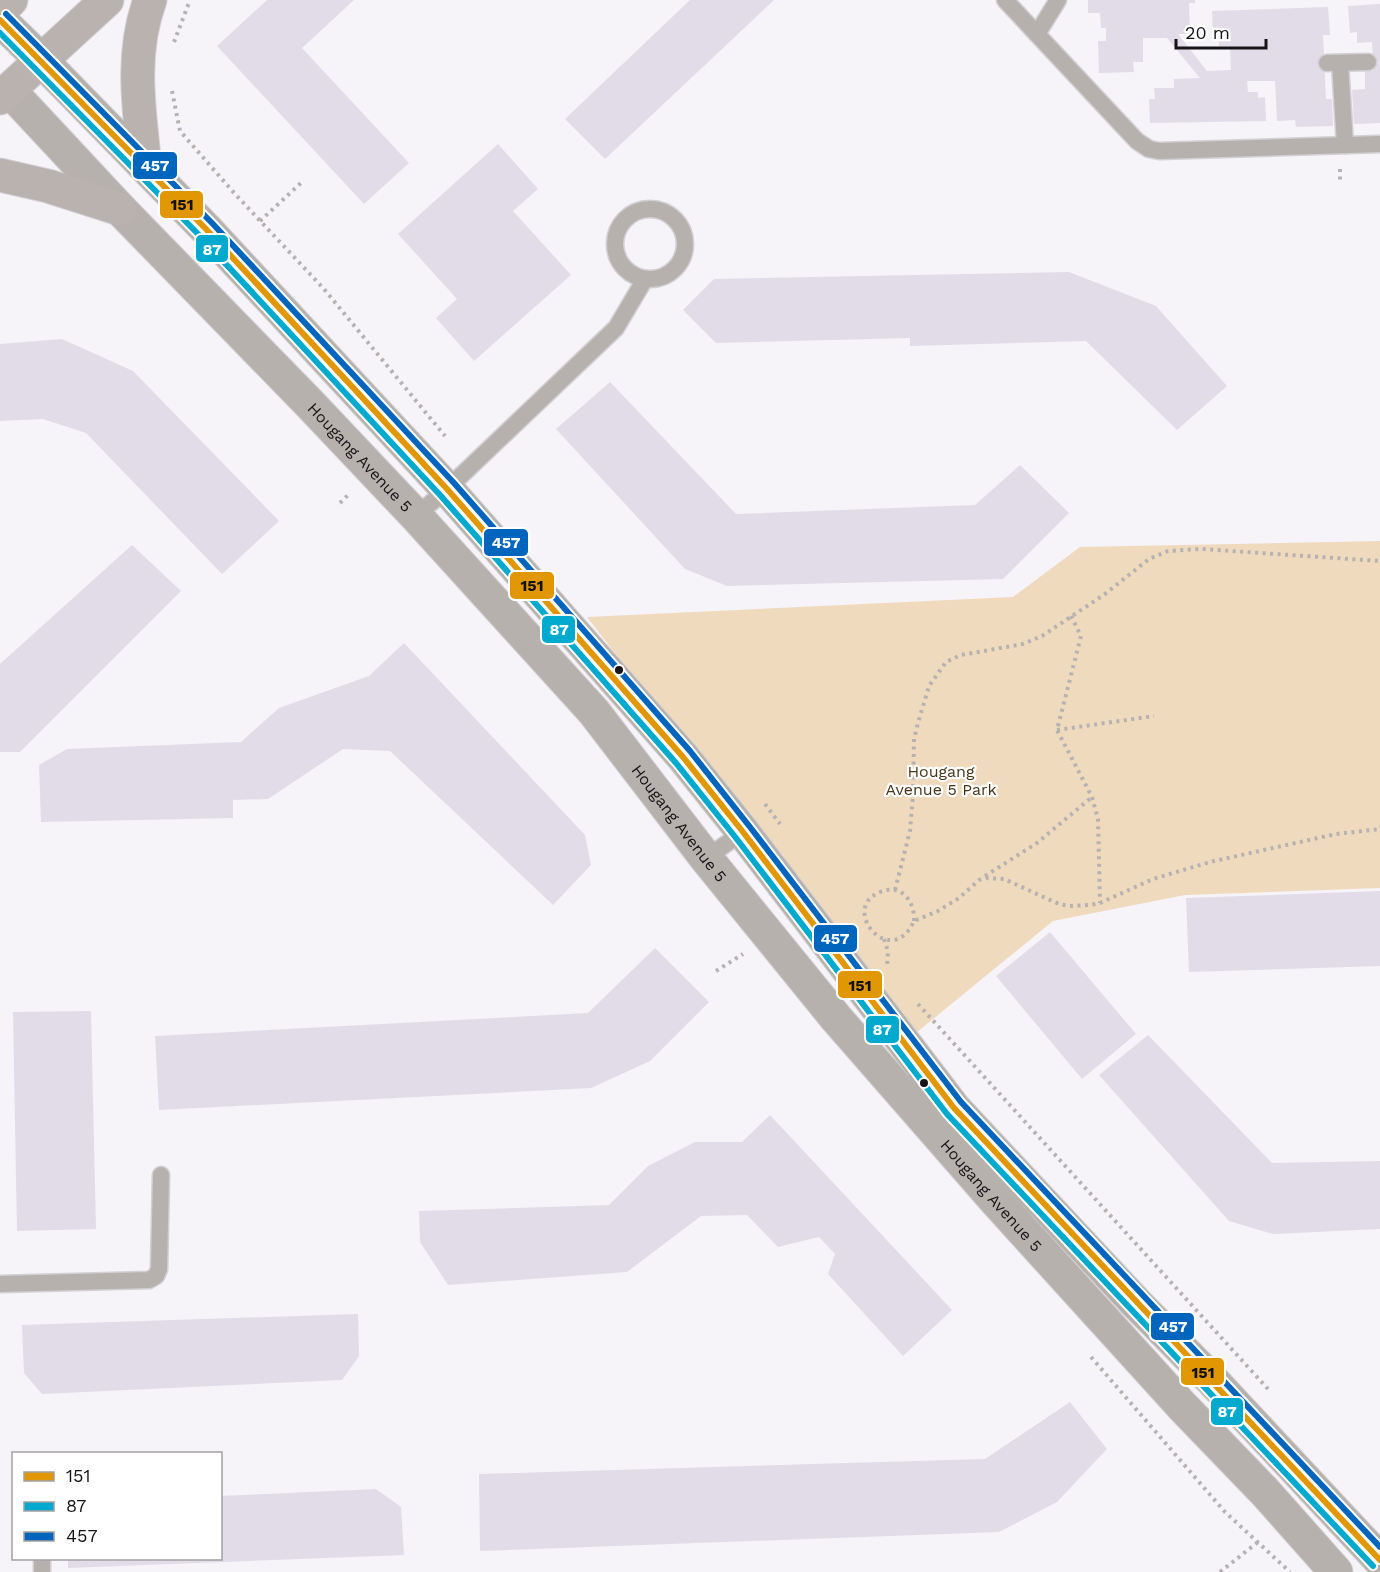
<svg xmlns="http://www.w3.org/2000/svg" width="1380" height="1572" viewBox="0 0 1380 1572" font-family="'Work Sans',sans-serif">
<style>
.green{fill:#f0dabd}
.building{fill:#e2dce9}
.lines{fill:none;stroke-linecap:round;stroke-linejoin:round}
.service-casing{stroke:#d2d0d4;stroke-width:19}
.minor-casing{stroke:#d2d0d4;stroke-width:35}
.tertiary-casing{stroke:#d2d0d4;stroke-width:35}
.primary-casing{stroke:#d2d0d4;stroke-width:35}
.path{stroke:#b7b2b2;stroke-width:4;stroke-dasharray:3 4.5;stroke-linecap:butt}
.service{stroke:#b6b1ac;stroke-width:16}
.minor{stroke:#b6b1ac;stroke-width:33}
.tertiary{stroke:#b6b1ac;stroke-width:33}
.primary{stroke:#bab2ae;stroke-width:33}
.bus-1-casing{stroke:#fff;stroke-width:10}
.bus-2-casing{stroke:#fff;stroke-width:10}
.bus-3-casing{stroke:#fff;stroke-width:10}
.bus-1{stroke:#e09702;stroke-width:6}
.bus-2{stroke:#00a9ce;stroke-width:6}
.bus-3{stroke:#0065bd;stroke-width:6}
.bus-dot{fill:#161418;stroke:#fff;stroke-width:2}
.labels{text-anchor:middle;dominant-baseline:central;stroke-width:4.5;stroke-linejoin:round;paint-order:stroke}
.street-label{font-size:16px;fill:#161418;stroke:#fff}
.park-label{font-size:16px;fill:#49361a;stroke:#fff}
.line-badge{stroke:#fff;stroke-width:2}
.badge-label{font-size:16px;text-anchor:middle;font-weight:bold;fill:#fff}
.pale-badge-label{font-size:16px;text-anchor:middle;font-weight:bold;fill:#111}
</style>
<rect width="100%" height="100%" fill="#f6f3f9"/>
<polygon class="green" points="1380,541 1380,888 1185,895 1053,921 911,1037 587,617 1013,597 1080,547"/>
<g class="building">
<polygon points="267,0 354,0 302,48 409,163 364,204 217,46"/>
<polygon points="690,0 774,0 605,159 565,119"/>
<polygon points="1088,0 1195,0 1195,3 1189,3 1190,34 1178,34 1207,71 1231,70 1230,47 1219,48 1219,34 1213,34 1212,11 1328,7 1330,35 1323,35 1326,99 1332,99 1333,126 1296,127 1295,120 1277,121 1275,81 1247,81 1248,92 1258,92 1258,98 1265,97 1266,121 1150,123 1149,99 1155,99 1154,88 1174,88 1174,79 1200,78 1167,38 1143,38 1143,62 1133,62 1134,72 1099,73 1098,41 1106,41 1106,28 1101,28 1100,13 1088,13"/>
<polygon points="1380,4 1380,123 1354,124 1352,90 1365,89 1365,71 1373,71 1373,62 1372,42 1357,43 1357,32 1350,33 1348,6"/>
<polygon points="498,144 538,189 513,211 571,275 474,361 436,318 457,299 398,234"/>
<polygon points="1069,272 1156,306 1227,386 1177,430 1086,341 910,346 910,338 716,343 683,310 714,279"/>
<polygon points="62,339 133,371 279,521 222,574 86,433 43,419 0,421 0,344"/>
<polygon points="610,382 736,514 975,505 1020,465 1069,513 1003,579 727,586 685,569 556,429"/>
<polygon points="132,545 181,591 20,752 0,752 0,664"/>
<polygon points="404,643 585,835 591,865 553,905 390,751 343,749 268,799 233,800 233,818 41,822 39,765 67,749 241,742 279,708 369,676"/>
<polygon points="1380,891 1380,966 1189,972 1186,898"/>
<polygon points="1050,932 1136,1034 1082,1079 996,976"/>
<polygon points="655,948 709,1002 650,1061 591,1088 159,1110 155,1036 588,1013"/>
<polygon points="91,1011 96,1229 17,1231 13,1012"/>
<polygon points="1148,1035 1272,1163 1380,1161 1380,1229 1273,1234 1229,1221 1099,1075"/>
<polygon points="770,1115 952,1310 903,1356 828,1274 835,1254 819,1237 778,1247 747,1215 701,1216 627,1272 448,1285 420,1242 419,1211 609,1205 648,1166 695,1142 742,1142"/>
<polygon points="358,1314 359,1356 342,1380 42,1394 24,1373 22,1325"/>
<polygon points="1070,1402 1107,1449 1057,1502 999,1532 480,1551 479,1474 985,1459"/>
<polygon points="376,1489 401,1507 404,1555 68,1568 68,1558 220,1558 220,1496"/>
</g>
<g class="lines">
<g class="service-casing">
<g id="service">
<polyline points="1005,0 1137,141 1149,149 1159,151 1380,144"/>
<polyline points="1037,34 1058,0"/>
<polyline points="1327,63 1368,62"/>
<polyline points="1340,63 1345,145"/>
<circle cx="650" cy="244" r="35"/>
<polyline points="416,516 447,489 616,328 645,279"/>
<polyline points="706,858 743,832"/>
<polyline points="0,1284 149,1280 156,1276 159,1269 161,1175"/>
<polyline points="42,1558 42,1572"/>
</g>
</g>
<g class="minor-casing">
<polyline id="minor" points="0,20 42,61"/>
</g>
<g class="tertiary-casing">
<g id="tertiary">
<polyline points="42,61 206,229 447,489 683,757 743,832 954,1108 1136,1303 1212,1380 1380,1560"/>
<path id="s1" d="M9 90 120 209 310 404 416 516 594 712 706 858 836 1018 995 1200 1182 1406 1265 1492 1336 1572"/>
</g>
</g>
<g class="primary-casing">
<g id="primary">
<polyline points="0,11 11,0"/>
<polyline points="0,98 107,0"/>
<path d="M145 166C139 110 130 54 150 0"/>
<polyline points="0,175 48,186 120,209"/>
</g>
</g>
<g class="path">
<polyline points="174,42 190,0"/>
<polyline points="172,91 180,131 235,194 324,289 445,436"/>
<polyline points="1340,169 1340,180"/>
<polyline points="260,221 302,182"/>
<polyline points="340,503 350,493"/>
<polyline points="1071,616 1081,636 1057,730 1092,797 1098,819 1100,903"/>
<polyline points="1057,730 1154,716"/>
<polyline points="765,804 780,824"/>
<polyline points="985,876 1037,843 1092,797"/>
<polyline points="895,890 910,831 913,795 914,739 918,723 929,686 946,662 961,655 1023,644 1042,636 1105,594 1149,559 1168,551 1201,549 1380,561"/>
<path d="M914 921C915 901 901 883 880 892 838 909 892 971 914 921L938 911 959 898 979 880 986 878 1004 879 1059 904 1069 906 1090 905 1100 903 1153 879 1210 862 1336 834 1380 829"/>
<polyline points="884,939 888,951 887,967"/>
<polyline points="716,971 743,954"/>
<polyline points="918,1004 1268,1389"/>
<polyline points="1091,1357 1225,1512 1290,1572"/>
<polyline points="1220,1572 1258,1542"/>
</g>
<use href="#service" class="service"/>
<use href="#minor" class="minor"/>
<use href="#tertiary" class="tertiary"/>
<use href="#primary" class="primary"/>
<g class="bus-1-casing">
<polyline id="bus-1" points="0,20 206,229 447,489 683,757 743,832 954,1108 1380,1560"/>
</g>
<g class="bus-2-casing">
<polyline id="bus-2" points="0,33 199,235 440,495 676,763 736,838 947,1114 1373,1566"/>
</g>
<g class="bus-3-casing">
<polyline id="bus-3" points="6,14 212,223 454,483 690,751 750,827 961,1102 1380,1547"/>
</g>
<use href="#bus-1" class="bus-1"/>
<use href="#bus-2" class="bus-2"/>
<use href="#bus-3" class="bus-3"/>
</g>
<g class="bus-dot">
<circle cx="619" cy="670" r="5"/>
<circle cx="924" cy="1083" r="5"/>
</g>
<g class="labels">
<g class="street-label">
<text stroke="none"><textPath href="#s1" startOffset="508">Hougang Avenue 5</textPath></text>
<text stroke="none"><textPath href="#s1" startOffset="994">Hougang Avenue 5</textPath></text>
<text stroke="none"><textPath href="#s1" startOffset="1480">Hougang Avenue 5</textPath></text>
</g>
<g class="park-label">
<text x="941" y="771">Hougang<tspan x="941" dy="18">Avenue 5 Park</tspan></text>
</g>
</g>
<g class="line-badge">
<rect x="132" y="151" width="46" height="29" rx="6" fill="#0065bd"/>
<rect x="159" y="190" width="45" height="29" rx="6" fill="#e09702"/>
<rect x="195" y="234" width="34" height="29" rx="6" fill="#00a9ce"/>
<rect x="483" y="528" width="46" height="29" rx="6" fill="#0065bd"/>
<rect x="509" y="571" width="46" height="29" rx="6" fill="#e09702"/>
<rect x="541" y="615" width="35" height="29" rx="6" fill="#00a9ce"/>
<rect x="813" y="924" width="45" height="29" rx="6" fill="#0065bd"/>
<rect x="837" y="970" width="46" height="29" rx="6" fill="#e09702"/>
<rect x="865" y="1015" width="35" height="29" rx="6" fill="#00a9ce"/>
<rect x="1150" y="1312" width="45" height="29" rx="6" fill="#0065bd"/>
<rect x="1180" y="1357" width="45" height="29" rx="6" fill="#e09702"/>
<rect x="1210" y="1397" width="34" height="29" rx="6" fill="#00a9ce"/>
</g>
<g class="badge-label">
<text x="155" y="171">457</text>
<text x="212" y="255">87</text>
<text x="506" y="548">457</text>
<text x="559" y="635">87</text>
<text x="835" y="944">457</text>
<text x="882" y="1035">87</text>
<text x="1173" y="1332">457</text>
<text x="1227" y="1417">87</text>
</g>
<g class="pale-badge-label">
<text x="182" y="210">151</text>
<text x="532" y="591">151</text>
<text x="860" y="991">151</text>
<text x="1203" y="1378">151</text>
</g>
<rect x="12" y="1452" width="210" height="108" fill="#ffffff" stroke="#a2a1a3" stroke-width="1.5"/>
<rect x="24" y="1472" width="30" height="9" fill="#e09702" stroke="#a2a1a3" stroke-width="1.5"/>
<text x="66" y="1482" font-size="18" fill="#161418">151</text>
<rect x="24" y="1502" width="30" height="9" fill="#00a9ce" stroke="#a2a1a3" stroke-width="1.5"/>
<text x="66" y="1512" font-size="18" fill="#161418">87</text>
<rect x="24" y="1532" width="30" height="9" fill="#0065bd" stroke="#a2a1a3" stroke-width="1.5"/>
<text x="66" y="1542" font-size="18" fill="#161418">457</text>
<path d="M1176 39v9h90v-9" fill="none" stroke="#161418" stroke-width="3"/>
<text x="1185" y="39" font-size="18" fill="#161418" stroke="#ffffff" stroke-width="4.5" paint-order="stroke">20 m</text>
</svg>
